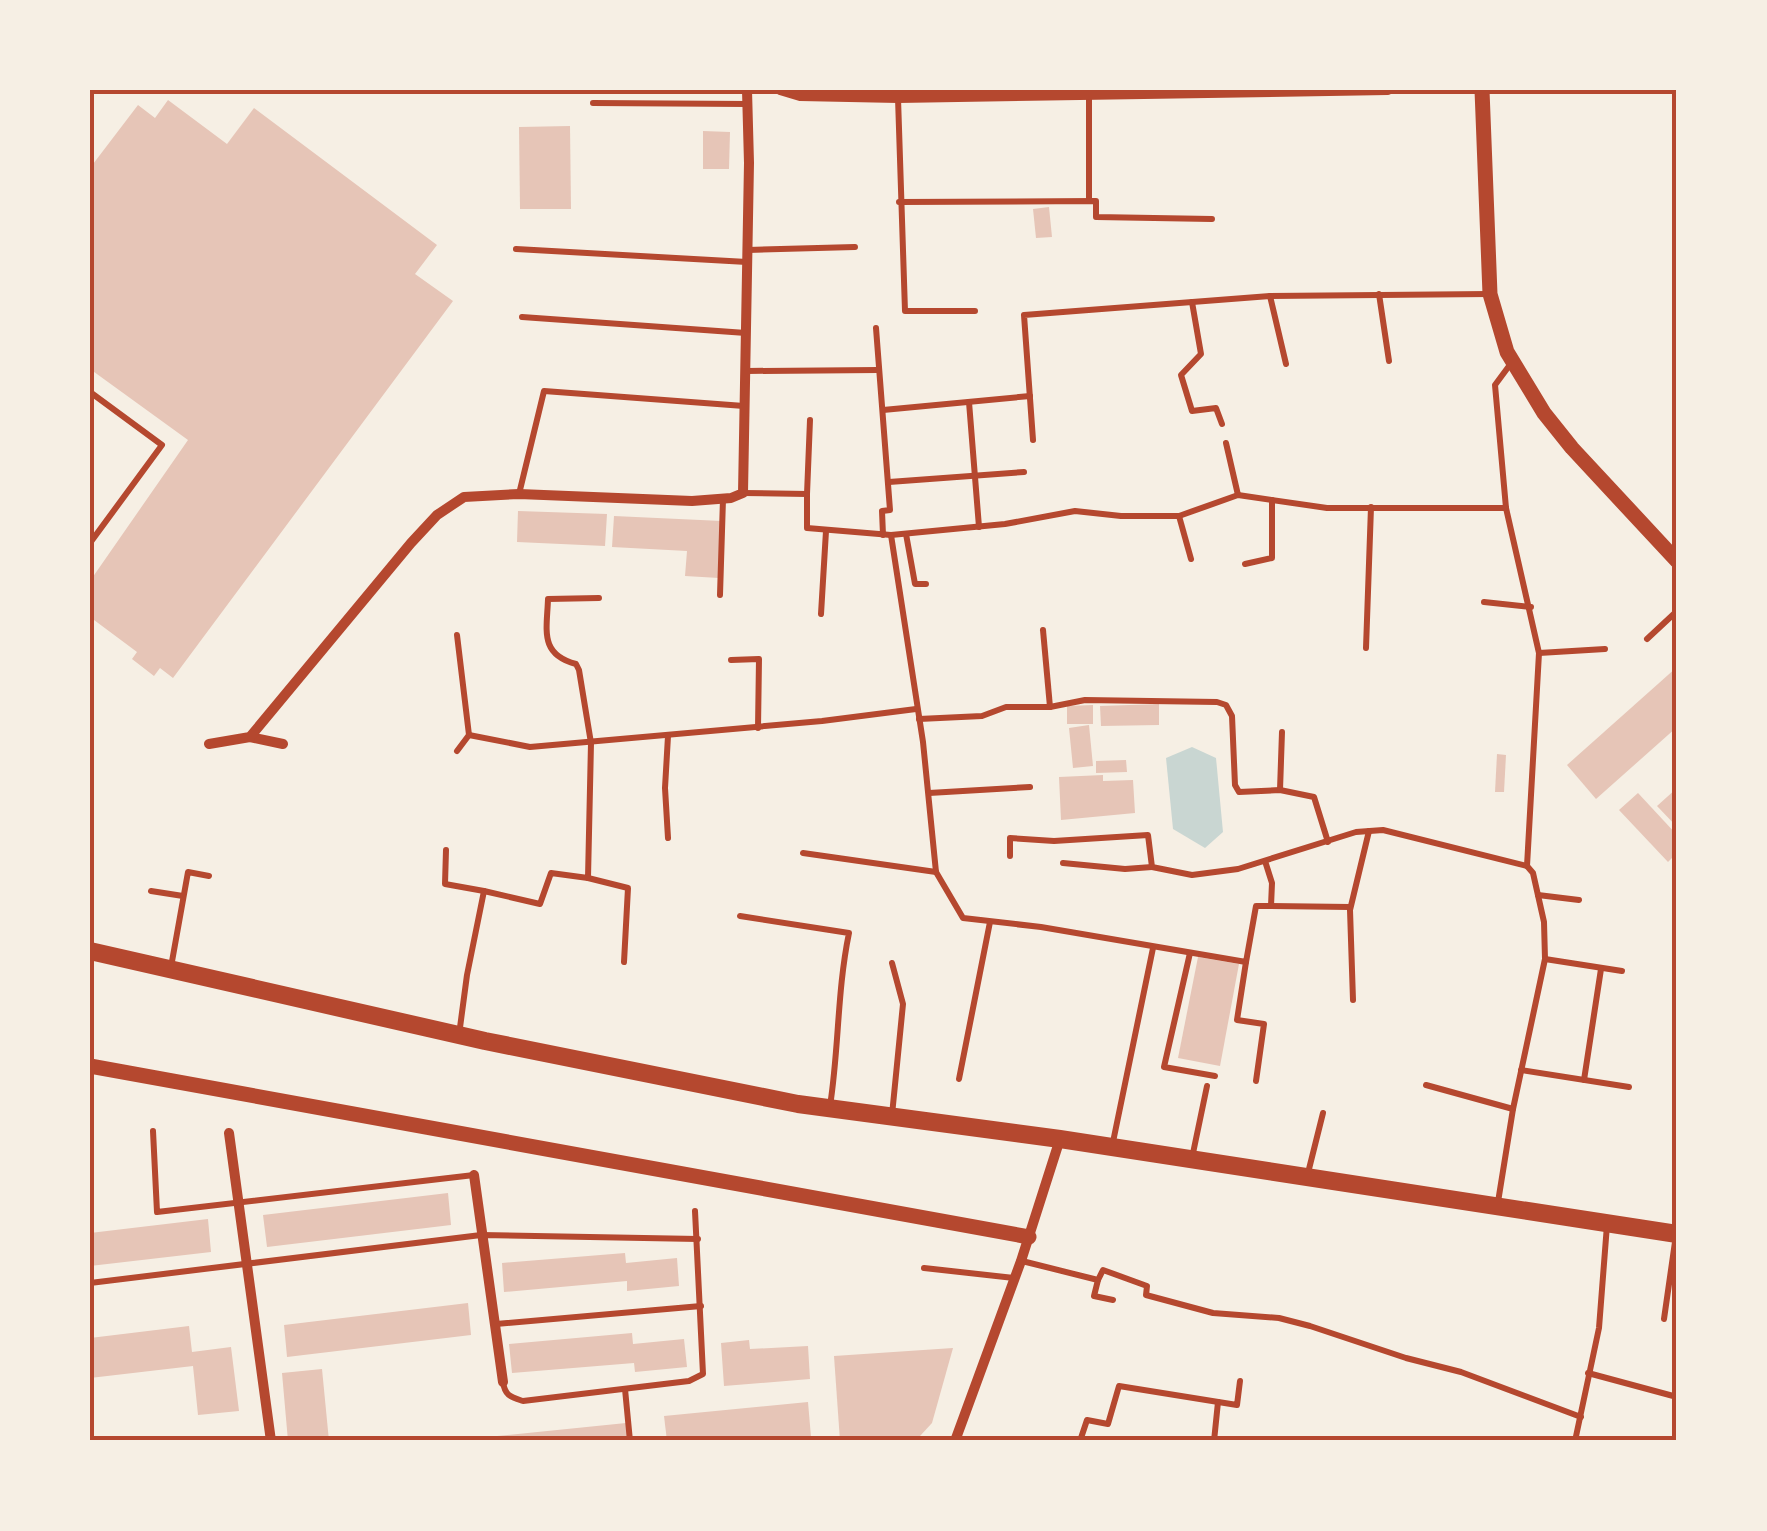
<svg xmlns="http://www.w3.org/2000/svg" width="1767" height="1531" viewBox="0 0 1767 1531" font-family="'Roboto Condensed',sans-serif">
<style>
.water{fill:#c9d6d2}
.building{fill:#e6c5b7}
.lines{fill:none;stroke-linecap:round;stroke-linejoin:round}
.service{stroke:#b5482f;stroke-width:6}
.minor{stroke:#b5482f;stroke-width:10}
.tertiary{stroke:#b5482f;stroke-width:15}
.secondary{stroke:#b5482f;stroke-width:18}
.neatline{fill:none;stroke:#b5482f;stroke-width:4}
</style>
<rect width="100%" height="100%" fill="#f6efe4"/>
<polygon class="water" points="1192,747 1216,758 1223,832 1205,848 1173,829 1166,758"/>
<g class="building">
<polygon points="168,100 227,144 254,108 437,245 415,274 453,301 173,678 160,668 154,676 132,659 137,652 90,617 90,581 188,440 90,369 90,168 138,105 155,118"/>
<polygon points="570,126 571,209 520,209 519,127"/>
<polygon points="703,131 730,132 729,169 703,169"/>
<polygon points="1049,207 1052,237 1036,238 1033,209"/>
<polygon points="518,511 607,514 605,546 517,542"/>
<polygon points="614,516 722,521 719,578 685,576 687,551 612,547"/>
<polygon points="1677,667 1677,727 1596,799 1567,765"/>
<polygon points="1159,704 1159,725 1101,726 1100,706"/>
<polygon points="1093,705 1093,724 1067,724 1067,706"/>
<polygon points="1089,725 1093,766 1073,768 1069,728"/>
<polygon points="1497,754 1506,755 1504,792 1495,792"/>
<polygon points="1126,760 1127,772 1096,773 1096,761"/>
<polygon points="1103,775 1103,781 1133,780 1135,813 1061,820 1059,777"/>
<polygon points="1677,788 1677,827 1657,806"/>
<polygon points="1638,793 1677,835 1677,853 1668,862 1619,810"/>
<polygon points="1198,957 1239,964 1220,1066 1178,1058"/>
<polygon points="448,1193 451,1225 267,1247 263,1215"/>
<polygon points="208,1219 211,1252 90,1266 90,1233"/>
<polygon points="625,1253 626,1263 677,1258 679,1286 627,1291 627,1281 504,1292 502,1263"/>
<polygon points="468,1303 471,1335 287,1357 284,1325"/>
<polygon points="189,1326 192,1352 231,1347 239,1411 198,1415 193,1366 90,1378 90,1338"/>
<polygon points="632,1333 633,1344 684,1339 687,1367 635,1372 634,1363 512,1373 509,1344"/>
<polygon points="749,1340 750,1349 808,1346 810,1379 724,1386 721,1343"/>
<polygon points="953,1348 932,1423 920,1436 904,1441 840,1441 834,1356"/>
<polygon points="322,1369 329,1441 288,1441 282,1373"/>
<polygon points="808,1402 811,1437 764,1441 667,1441 664,1416"/>
<polygon points="626,1423 628,1441 478,1441 477,1438"/>
</g>
<g class="lines">
<g class="service">
<polyline points="1089,96 1089,201"/>
<polyline points="898,98 905,311 975,311"/>
<polyline points="593,103 747,104"/>
<polyline points="899,202 1096,201 1096,217 1212,219"/>
<polyline points="516,249 747,262"/>
<polyline points="748,250 855,247"/>
<polyline points="1379,294 1389,361"/>
<polyline points="1270,296 1286,364"/>
<polyline points="1192,302 1201,354 1181,375 1192,411 1216,408 1222,424"/>
<polyline points="522,317 746,333"/>
<polyline points="876,328 890,510 882,511 883,535"/>
<polyline points="1512,362 1495,385 1506,508 1539,653 1527,866"/>
<polyline points="747,371 878,370"/>
<polyline points="90,392 162,445 90,543"/>
<polyline points="969,402 979,527"/>
<polyline points="883,410 1030,396"/>
<polyline points="1033,440 1024,315 1270,296 1489,294"/>
<polyline points="1226,443 1238,495"/>
<polyline points="889,482 1024,472"/>
<polyline points="743,493 807,494 807,528 891,535 1005,524 1075,511 1121,516 1179,516 1238,495 1327,508 1506,508"/>
<polyline points="519,494 544,391 744,406"/>
<polyline points="807,494 810,420"/>
<polyline points="1179,516 1191,559"/>
<polyline points="906,534 915,584 926,584"/>
<polyline points="891,535 923,742 936,872 963,918 1041,927 1246,962 1256,906 1271,906 1272,883 1265,861"/>
<polyline points="1245,564 1272,558 1272,500"/>
<polyline points="720,595 723,499"/>
<polyline points="1484,602 1531,607"/>
<polyline points="821,614 826,531"/>
<polyline points="1043,630 1050,707"/>
<polyline points="457,635 469,735"/>
<polyline points="1647,639 1677,611"/>
<polyline points="1366,648 1371,507"/>
<polyline points="1539,653 1605,649"/>
<polyline points="731,660 759,659 758,728"/>
<polyline points="919,719 982,716 1006,707 1050,707 1085,700 1217,702 1226,705 1232,716 1235,785 1239,792 1280,790 1314,797 1328,842"/>
<polyline points="469,735 530,747 822,721 916,709"/>
<polyline points="668,736 665,788 668,838"/>
<polyline points="457,751 469,735"/>
<polyline points="1280,790 1282,732"/>
<polyline points="929,793 1030,787"/>
<polyline points="446,850 445,884 484,891"/>
<polyline points="803,853 936,872"/>
<polyline points="1010,856 1010,838 1054,841 1148,835 1152,867 1192,875 1238,869 1356,832 1383,830 1527,866 1533,873 1544,922 1545,959 1513,1109 1498,1202"/>
<polyline points="1063,863 1125,869 1152,867"/>
<polyline points="588,878 628,888 624,962"/>
<polyline points="151,891 183,896"/>
<polyline points="1538,895 1579,900"/>
<polyline points="1271,906 1350,907"/>
<path d="M740 916 849 933C837 991 839 1049 830 1106"/>
<polyline points="1190,953 1164,1067 1215,1076"/>
<polyline points="1545,959 1622,971"/>
<polyline points="1246,962 1237,1020 1264,1024 1256,1081"/>
<polyline points="892,963 903,1004 892,1115"/>
<polyline points="171,967 188,872 209,876"/>
<polyline points="1353,1000 1350,910 1369,831"/>
<path d="M459 1035 467 975 484 891 540 904 551 873 588 878 591 743 579 670 576 664C539 654 547 630 548 599L599 598"/>
<polyline points="1521,1070 1629,1087"/>
<polyline points="959,1079 990,922"/>
<polyline points="1584,1080 1601,969"/>
<polyline points="1426,1085 1513,1109"/>
<polyline points="153,1131 157,1212 474,1175"/>
<polyline points="1113,1142 1153,948"/>
<polyline points="1192,1158 1207,1086"/>
<polyline points="1307,1177 1323,1113"/>
<polyline points="1022,1261 1098,1280 1103,1270 1147,1286 1146,1295 1213,1313 1279,1318 1310,1326 1406,1358 1461,1372 1581,1417"/>
<polyline points="924,1268 1014,1278"/>
<polyline points="1098,1280 1094,1296 1113,1300"/>
<polyline points="90,1283 481,1235 698,1239"/>
<polyline points="1664,1319 1676,1235"/>
<polyline points="496,1324 701,1306"/>
<polyline points="1588,1373 1677,1397"/>
<path d="M503 1382C505 1396 511 1397 523 1401L689 1381 703 1374 695 1211"/>
<polyline points="625,1389 630,1441"/>
<polyline points="1080,1441 1087,1420 1108,1424 1119,1386 1237,1405 1240,1381"/>
<polyline points="1214,1441 1218,1402"/>
<polyline points="1575,1441 1599,1328 1607,1225"/>
</g>
<g class="minor">
<polyline points="780,90 800,96 898,98 1388,90"/>
<polyline points="250,737 283,744"/>
<polyline points="209,744 250,737 411,543 437,515 464,497 519,494 692,501 731,498 743,493 749,163 747,90"/>
<polyline points="229,1133 271,1441"/>
<polyline points="474,1175 503,1382"/>
<polyline points="955,1441 1021,1261 1060,1139"/>
</g>
<g class="tertiary">
<polyline points="1482,90 1490,294 1507,352 1544,413 1572,448 1677,561"/>
<polyline points="90,1066 1029,1237"/>
</g>
<polyline class="secondary" points="90,951 485,1041 798,1104 1060,1139 1677,1234"/>
</g>
<rect width="1767" height="1531" fill="none" stroke="#f6efe4" stroke-width="185"/>
<rect x="92" y="92" width="1582" height="1346" class="neatline"/>
</svg>
